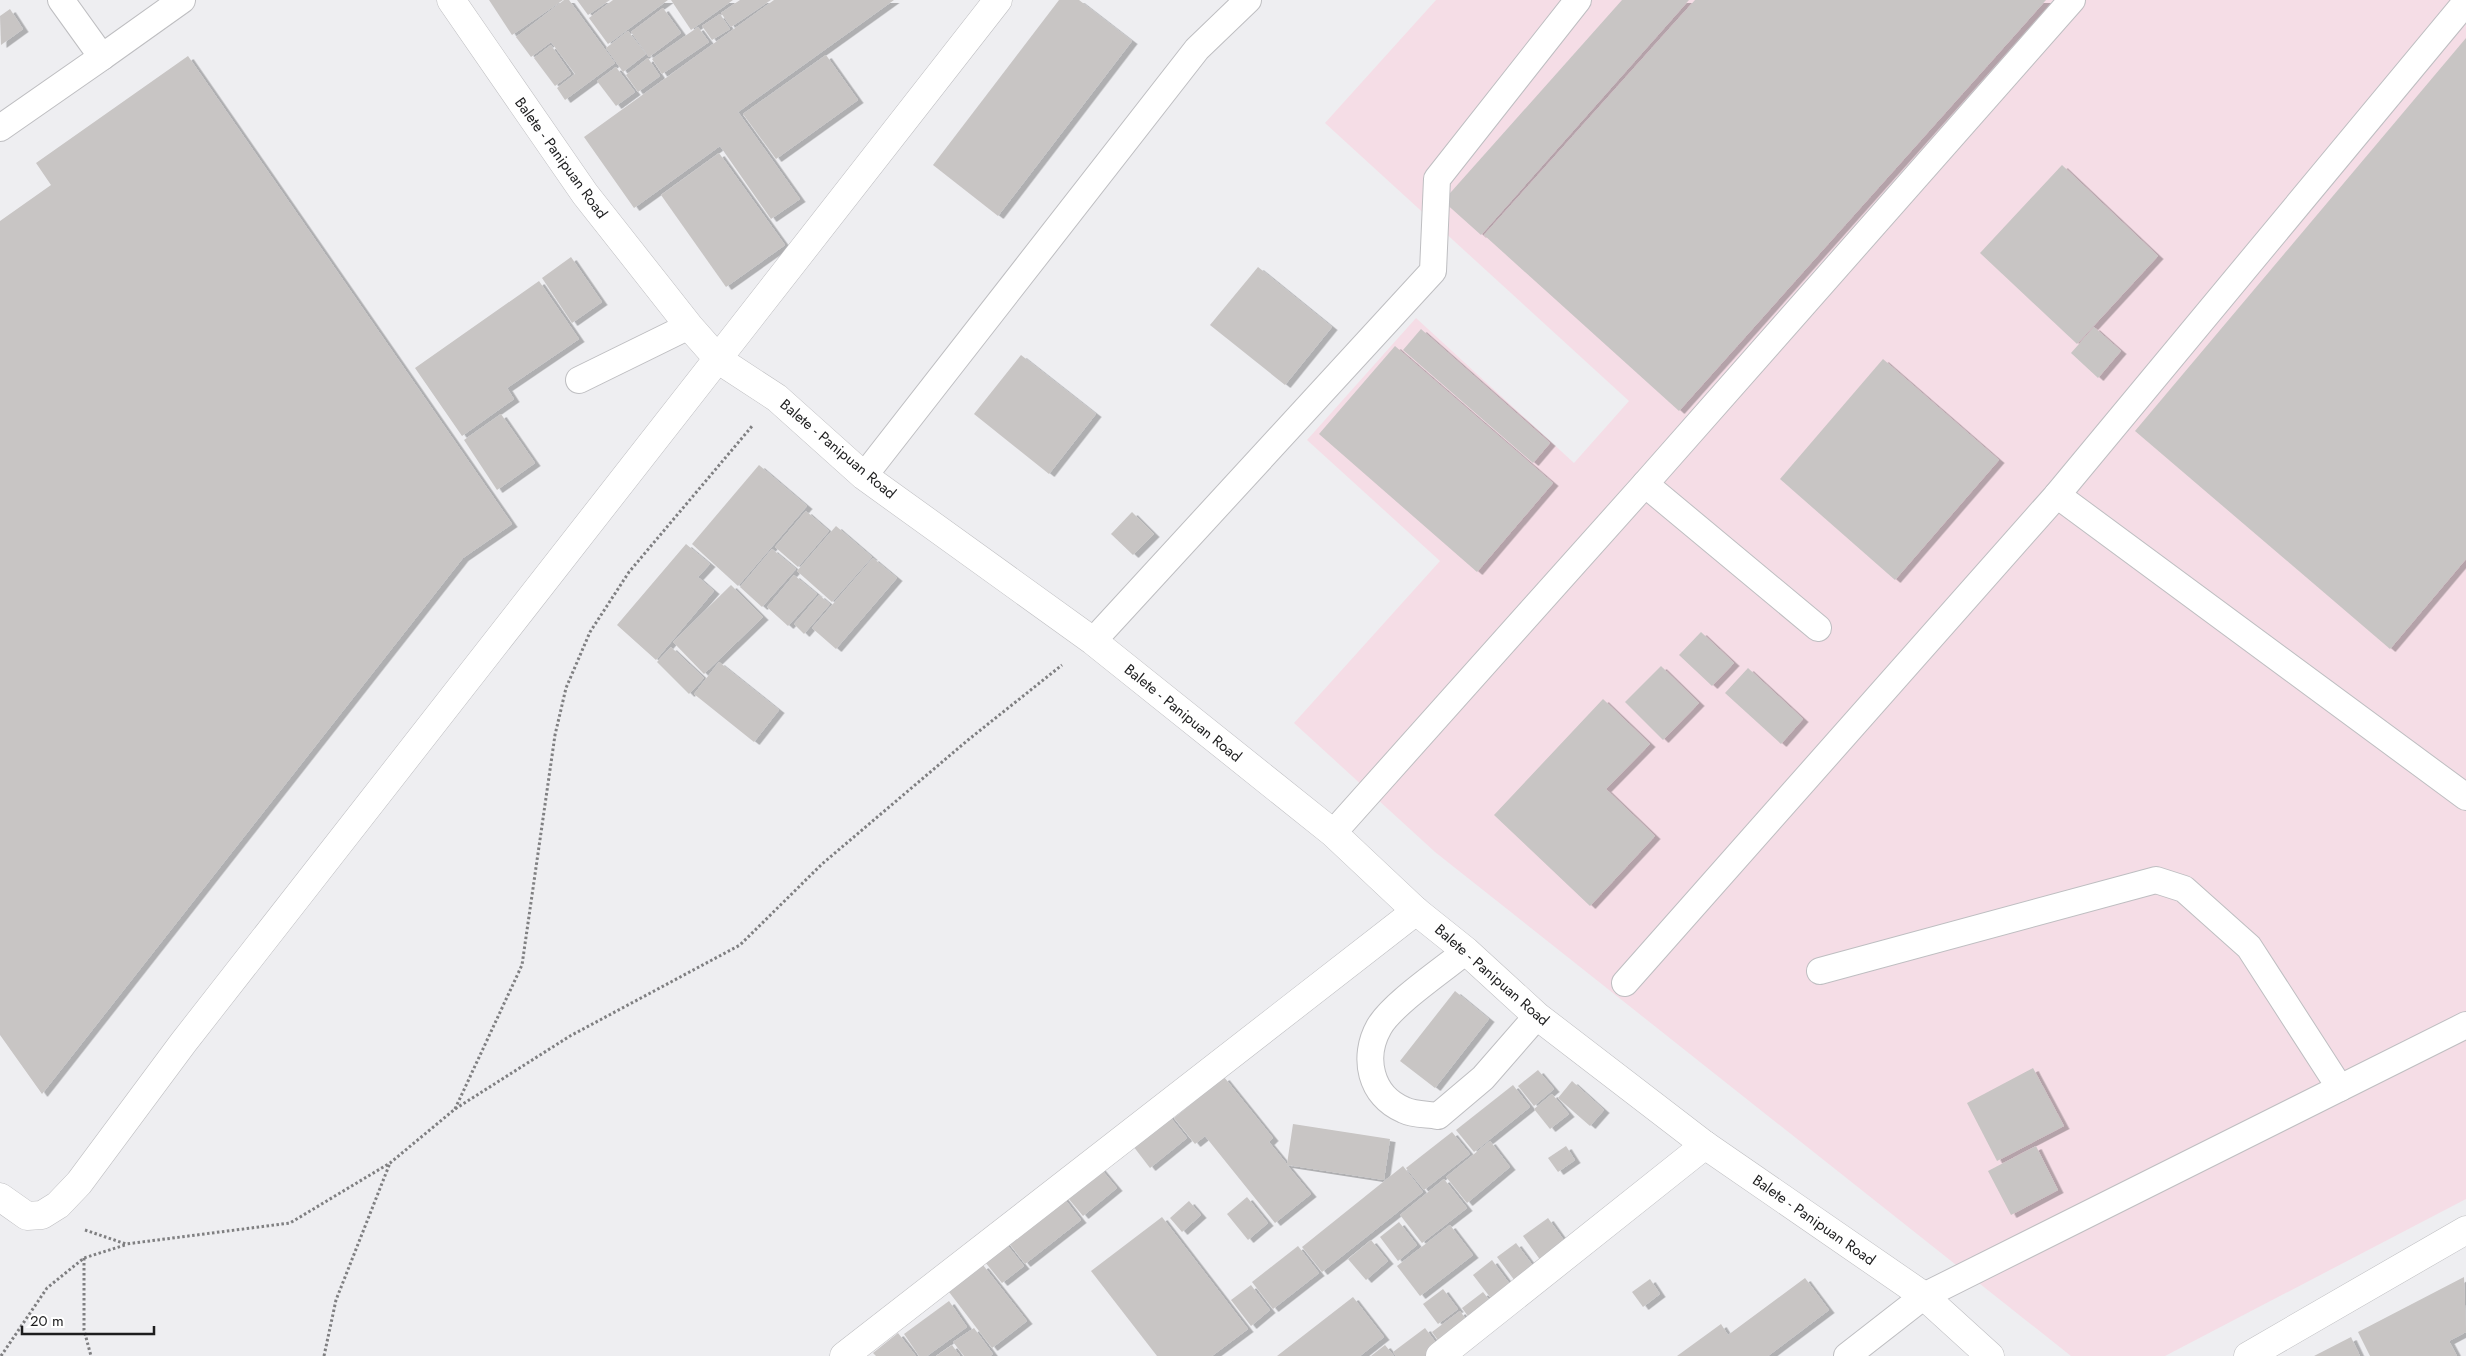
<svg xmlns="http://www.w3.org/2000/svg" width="2466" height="1356" viewBox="0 0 2466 1356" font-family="Jost,sans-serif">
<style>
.industrial{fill:#f5dde6}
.building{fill:#c8c5c4;filter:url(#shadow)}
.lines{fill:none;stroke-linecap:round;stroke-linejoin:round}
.lane-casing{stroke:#bebec1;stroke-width:28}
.street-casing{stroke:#bebec1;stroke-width:29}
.secondary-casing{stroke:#bebec1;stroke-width:29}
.path{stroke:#7f7f81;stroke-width:3;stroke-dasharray:2.5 2.5;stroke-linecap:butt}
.lane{stroke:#fff;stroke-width:26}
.street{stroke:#fff;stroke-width:28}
.secondary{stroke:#fff;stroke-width:28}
.labels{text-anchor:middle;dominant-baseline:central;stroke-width:4;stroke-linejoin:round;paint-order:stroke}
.street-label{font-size:15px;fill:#1d1d1e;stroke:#fff}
</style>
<defs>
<filter id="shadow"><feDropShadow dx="5.5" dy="3" stdDeviation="0" flood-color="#0004"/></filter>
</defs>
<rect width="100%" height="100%" fill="#eeeef1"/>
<polygon class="industrial" points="1436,0 2466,0 2466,1199 2165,1356 2071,1356 1435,852 1294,723 1440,561 1307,440 1416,318 1574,463 1629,401 1325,123"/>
<g class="building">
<polygon points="489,0 563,0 512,35"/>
<polygon points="564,0 569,0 615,63 565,100 557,88 575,74 551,42 531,57 516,37"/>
<polygon points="577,0 610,0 588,15"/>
<polygon points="613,0 668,0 608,44 589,18"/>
<polygon points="671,0 733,0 691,30"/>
<polygon points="740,0 771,0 731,27 721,13"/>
<polygon points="774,0 894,0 738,112 800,199 771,219 720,146 634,208 584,137"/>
<polygon points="1059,0 1079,0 1132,41 998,216 933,165"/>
<polygon points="1622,0 1689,0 1481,235 1443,201"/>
<polygon points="1695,0 2046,0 1679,411 1484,235"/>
<polygon points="663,8 681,33 649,57 631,32"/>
<polygon points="10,9 23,29 1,45 0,16"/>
<polygon points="720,14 730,29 712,40 702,26"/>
<polygon points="698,27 709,42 662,74 652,59"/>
<polygon points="628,31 646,54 623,72 606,48"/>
<polygon points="2466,38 2466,559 2390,649 2135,431"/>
<polygon points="551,45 571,74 555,86 534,58"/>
<polygon points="826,55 858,100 776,159 743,114"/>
<polygon points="188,56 512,524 463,558 42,1094 0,1035 0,221 51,185 36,163"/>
<polygon points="648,58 660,76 638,92 626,75"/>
<polygon points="616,67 635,92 616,106 597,81"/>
<polygon points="719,153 785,245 726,287 661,195"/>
<polygon points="2062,165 2158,256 2077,344 1980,253"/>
<polygon points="571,257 602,302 572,323 542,278"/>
<polygon points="1258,267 1332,327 1285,385 1210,325"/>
<polygon points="539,281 579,339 507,388 514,399 462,436 415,368"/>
<polygon points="2094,327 2121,351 2098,378 2071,353"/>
<polygon points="1421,329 1550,443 1533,463 1403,350"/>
<polygon points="1395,346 1553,483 1477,572 1319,434"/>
<polygon points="1021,355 1096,414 1049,474 974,414"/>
<polygon points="1883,359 1999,460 1895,580 1780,479"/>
<polygon points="501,414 535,463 497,490 464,440"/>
<polygon points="759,465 807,506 738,586 692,544"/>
<polygon points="806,511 829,531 798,567 775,547"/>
<polygon points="1132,512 1154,534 1133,555 1111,534"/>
<polygon points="836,526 872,557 832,602 797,571"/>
<polygon points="686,544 710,564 698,577 714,591 656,660 617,625"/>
<polygon points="772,549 796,569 762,607 740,587"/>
<polygon points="873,558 897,578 836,649 812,628"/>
<polygon points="794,575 817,594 788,626 767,607"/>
<polygon points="731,585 763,617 704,674 673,642"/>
<polygon points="819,595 830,604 804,634 794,624"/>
<polygon points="1701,632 1734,663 1712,686 1679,655"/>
<polygon points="671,647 704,678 689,694 657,662"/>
<polygon points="719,662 779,710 754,742 694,694"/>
<polygon points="1661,666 1699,703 1663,740 1625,702"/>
<polygon points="1748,668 1803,719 1781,744 1725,693"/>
<polygon points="1603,699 1650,744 1606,789 1655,836 1590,906 1494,815"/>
<polygon points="1455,991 1489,1019 1435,1088 1400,1061"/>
<polygon points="2033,1068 2064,1126 1997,1161 1967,1103"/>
<polygon points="1538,1070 1554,1089 1534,1106 1518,1086"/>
<polygon points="1224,1077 1273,1138 1269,1142 1287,1164 1293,1124 1390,1139 1384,1180 1287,1165 1311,1194 1275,1223 1205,1136 1195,1144 1174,1118"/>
<polygon points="1572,1081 1604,1110 1590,1126 1558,1098"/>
<polygon points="1513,1085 1530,1107 1474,1152 1456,1130"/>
<polygon points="1552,1094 1569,1114 1550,1129 1534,1109"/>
<polygon points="1167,1113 1187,1138 1150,1168 1130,1142"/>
<polygon points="1452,1132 1470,1154 1424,1190 1406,1168"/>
<polygon points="1490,1141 1510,1167 1467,1203 1446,1177"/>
<polygon points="1566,1146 1575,1160 1558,1172 1548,1158"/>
<polygon points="2036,1146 2058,1190 2011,1215 1988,1171"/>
<polygon points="1097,1164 1117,1188 1083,1216 1063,1192"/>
<polygon points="1403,1166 1423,1192 1322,1272 1302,1247"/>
<polygon points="1444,1179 1467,1208 1422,1243 1400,1215"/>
<polygon points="1060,1193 1081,1220 1025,1264 1005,1238"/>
<polygon points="1247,1197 1268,1223 1248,1240 1227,1214"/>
<polygon points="1189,1201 1201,1215 1182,1232 1170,1218"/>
<polygon points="1162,1217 1248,1329 1212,1356 1157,1356 1091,1271"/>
<polygon points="1548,1218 1566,1243 1541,1261 1523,1236"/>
<polygon points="1399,1222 1417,1245 1398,1261 1380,1237"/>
<polygon points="1450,1225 1473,1255 1420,1296 1397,1266"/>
<polygon points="1003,1240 1024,1266 1002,1283 981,1257"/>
<polygon points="1371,1240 1388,1261 1366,1280 1348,1259"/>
<polygon points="1516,1243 1534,1267 1515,1281 1497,1257"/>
<polygon points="1298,1246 1319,1273 1273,1309 1252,1282"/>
<polygon points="1492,1260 1512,1287 1493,1301 1473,1275"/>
<polygon points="983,1265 1027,1321 992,1348 949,1292"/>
<polygon points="2464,1277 2466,1332 2449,1341 2457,1356 2370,1356 2358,1332"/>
<polygon points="1805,1278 1829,1310 1768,1356 1677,1356 1721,1324 1728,1335"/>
<polygon points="1650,1279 1660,1294 1643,1307 1632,1292"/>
<polygon points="1251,1285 1270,1310 1251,1326 1231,1300"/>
<polygon points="1443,1289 1458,1309 1438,1324 1423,1304"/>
<polygon points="1483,1292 1495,1307 1473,1323 1462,1308"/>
<polygon points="1353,1297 1384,1337 1360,1356 1277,1356"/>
<polygon points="949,1301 967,1327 927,1356 919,1356 904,1334"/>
<polygon points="1460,1311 1471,1326 1443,1347 1432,1332"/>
<polygon points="974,1328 993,1354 990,1356 964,1356 953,1342"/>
<polygon points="1425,1328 1440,1348 1430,1356 1396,1356 1393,1352"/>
<polygon points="898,1333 916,1356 876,1356 873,1353"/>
<polygon points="2351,1337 2360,1356 2314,1356"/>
<polygon points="952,1345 960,1356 936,1356"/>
<polygon points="1385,1345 1394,1356 1371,1356"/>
</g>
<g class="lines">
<g class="lane-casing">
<g id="lane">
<polyline points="61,0 102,57 182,0"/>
<polyline points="0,128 102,57"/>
<polyline points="579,380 689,326"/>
<polyline points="864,476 1197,49 1248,0"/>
<polyline points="1645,484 1818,628"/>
<polyline points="2057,495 2466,797"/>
<polyline points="1093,641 1433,271 1437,179 1578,0"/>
<polyline points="1333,833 1645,484 2072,0"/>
<path d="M1466 951C1444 969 1392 1004 1379 1027 1362 1057 1370 1096 1404 1110 1414 1115 1428 1114 1438 1116L1483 1078 1537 1016"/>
<polyline points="1820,971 2156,880 2184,889 2249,947 2340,1088"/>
<polyline points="1625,983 2057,495 2466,2"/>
<polyline points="1847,1356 1924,1296 2466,1025"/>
</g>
</g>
<g class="street-casing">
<g id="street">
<polyline points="0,1197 27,1216 42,1215 58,1205 79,1183 183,1043 998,0"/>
<polyline points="844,1356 1416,911"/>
<polyline points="1440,1356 1705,1145"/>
<polyline points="2248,1356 2466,1230"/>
</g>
</g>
<g class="secondary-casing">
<polyline id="secondary" points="451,0 585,194 689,326 719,360 777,398 864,476 1093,641 1333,833 1416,911 1466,951 1537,1016 1705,1145 1924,1296 1990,1356"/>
</g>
<g class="path">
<polyline points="455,1109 522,965 555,735 566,688 590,632 629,572 753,425"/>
<polyline points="85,1230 126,1244 290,1223 390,1163 455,1109 570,1036 740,945 822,864 968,740 1062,665"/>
<polyline points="84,1258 84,1330 91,1356"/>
<polyline points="1,1356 47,1288 84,1258 125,1245"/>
<polyline points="324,1356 336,1300 390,1163"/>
</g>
<use href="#lane" class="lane"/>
<use href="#street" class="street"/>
<use href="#secondary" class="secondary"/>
</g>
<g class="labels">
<g class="street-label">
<text transform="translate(561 158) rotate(54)">Balete - Panipuan Road</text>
<text transform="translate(838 449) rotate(40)">Balete - Panipuan Road</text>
<text transform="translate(1183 713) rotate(39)">Balete - Panipuan Road</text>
<text transform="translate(1492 975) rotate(41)">Balete - Panipuan Road</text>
<text transform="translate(1814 1220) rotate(35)">Balete - Panipuan Road</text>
</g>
</g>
<path d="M22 1326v8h132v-8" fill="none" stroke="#1d1d1e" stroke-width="2.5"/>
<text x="30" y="1326" font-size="15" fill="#1d1d1e" stroke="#ffffff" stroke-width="4" paint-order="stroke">20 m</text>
</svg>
